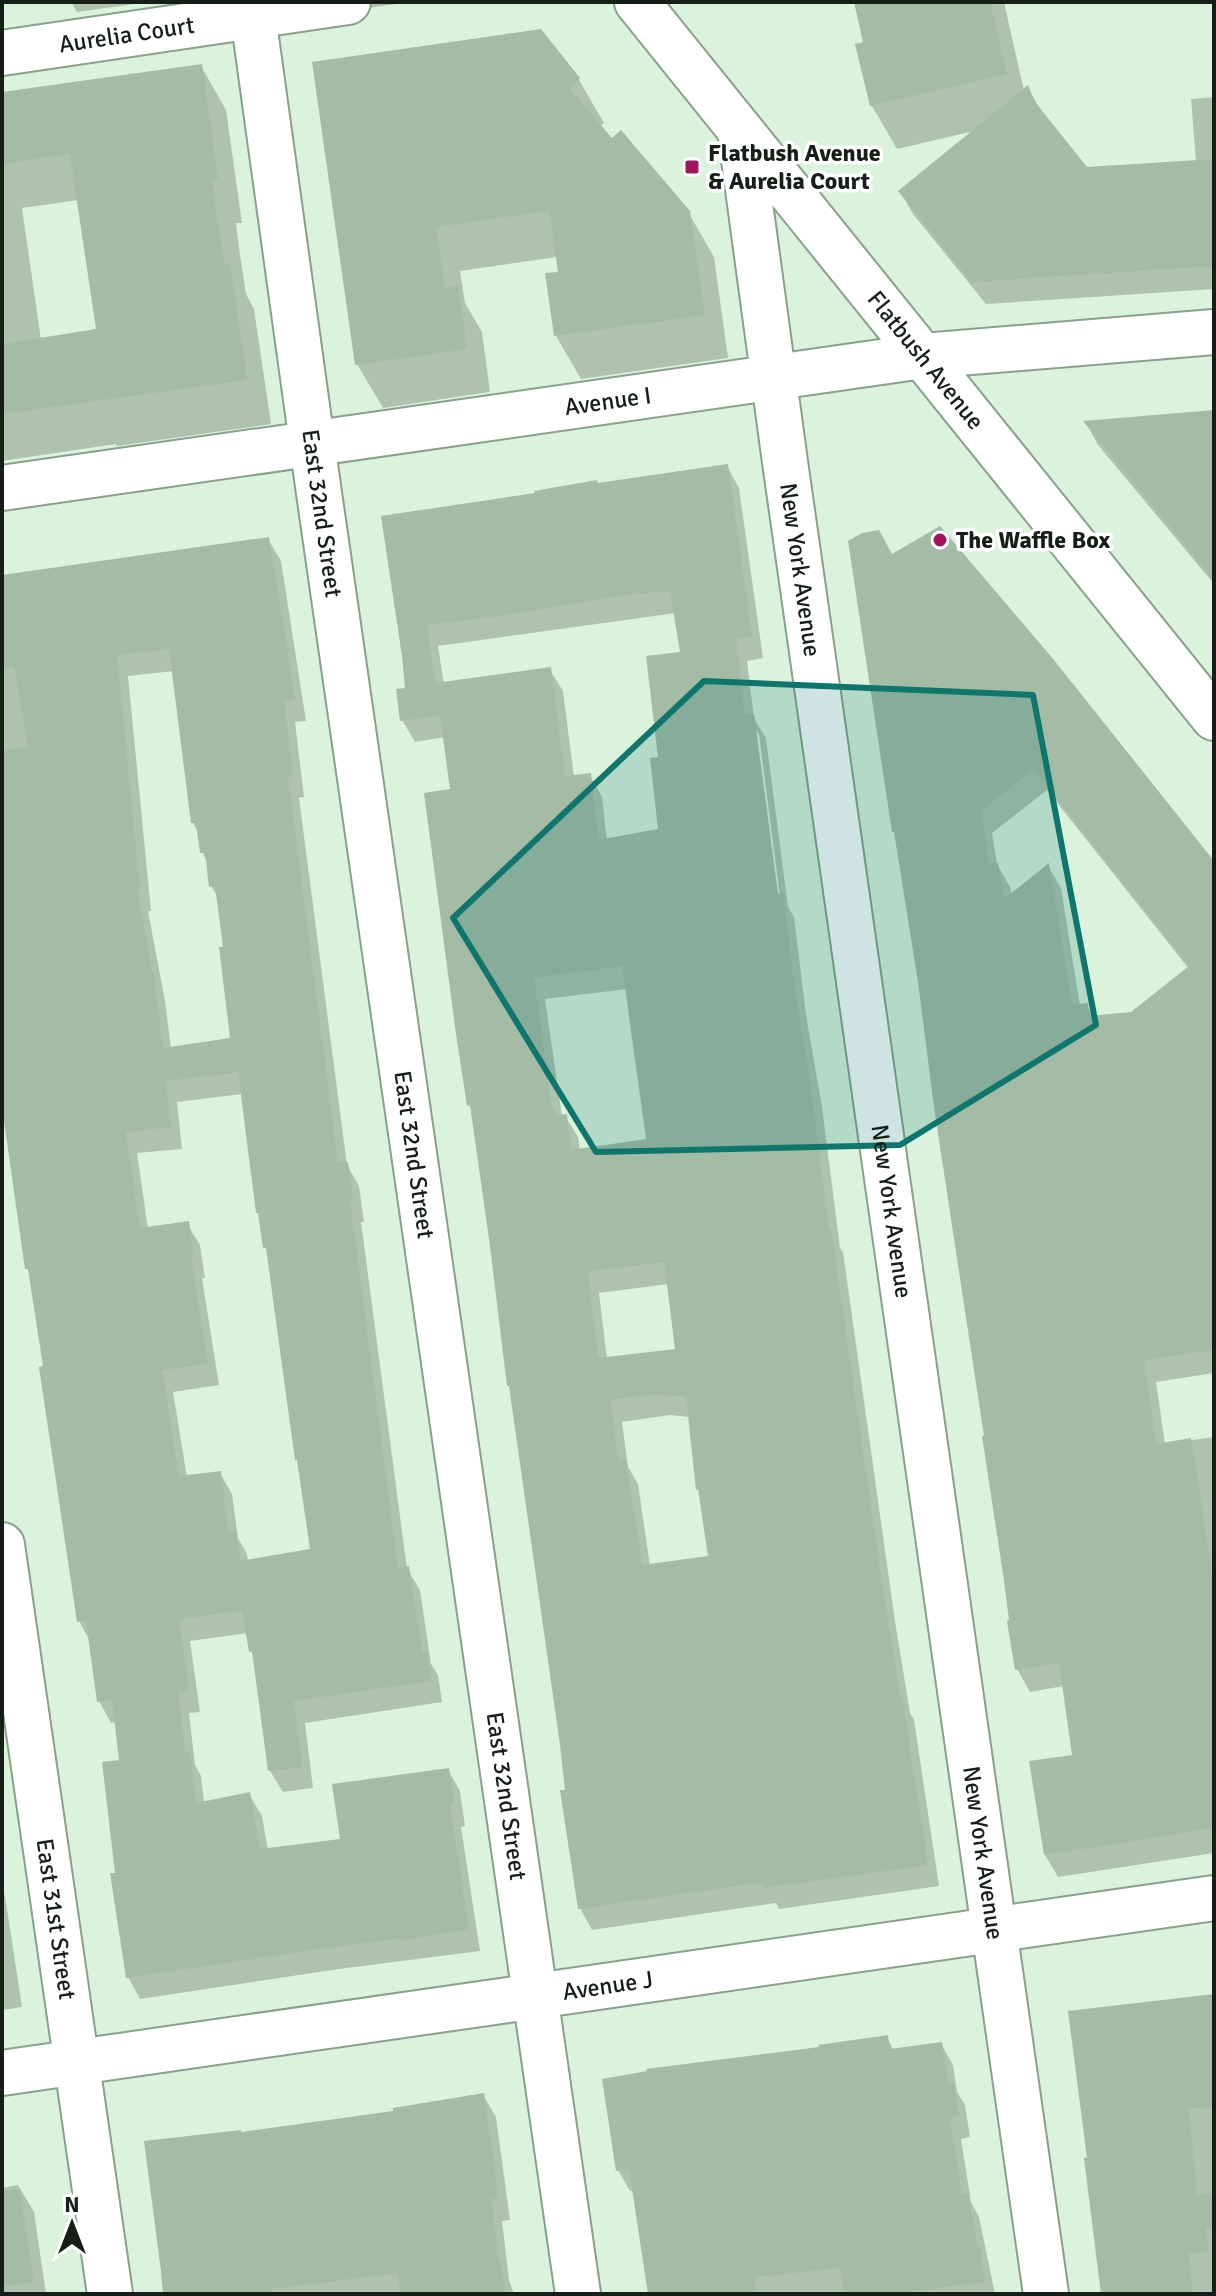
<svg xmlns="http://www.w3.org/2000/svg" width="1216" height="2296" viewBox="0 0 1216 2296" font-family="Signika,sans-serif">
<style>
.shadow{fill:#0003;fill-rule:evenodd}
.building{fill:#a4bba5;fill-rule:evenodd}
.lines{fill:none;stroke-linecap:round;stroke-linejoin:round}
.street-casing{stroke:#89a08b;stroke-width:48}
.primary-casing{stroke:#89a08b;stroke-width:48}
.street{stroke:#fff;stroke-width:44}
.primary{stroke:#fff;stroke-width:44}
.marked{fill:#0f766e;fill-opacity:0.2;stroke:#0f766e;stroke-width:6;stroke-linejoin:round}
.poi-dot{fill:#a2155c;stroke:#fff;stroke-width:3}
.labels{text-anchor:middle;dominant-baseline:central;stroke-width:7;stroke-linejoin:round;paint-order:stroke}
.street-label{font-size:24px;fill:#161f17;stroke:#fff}
.poi-label{font-size:24px;font-weight:bold;fill:#161f17;stroke:#fff;text-anchor:start}
</style>
<rect width="100%" height="100%" fill="#dbf3dd"/>
<g class="shadow">
<polygon points="71,2 149,2 77,12"/>
<polygon points="207,2 410,2 223,29"/>
<polygon points="854,2 1004,2 1024,91 1028,88 1041,111 1087,169 1196,162 1191,99 1214,97 1214,289 986,304 913,214 900,191 974,131 897,149 872,106 857,46 866,44"/>
<polygon points="540,31 579,80 604,123 599,127 688,212 714,257 728,358 581,379 556,336 560,274 557,257 460,271 465,303 482,332 490,392 383,408 357,364"/>
<path d="M201 66 226 110 242 223H236L239 248 246 294 254 309 271 424 117 446 116 444 2 461V95ZM79 200 98 331 41 340 22 208Z"/>
<polygon points="1214,412 1214,584 1098,445 1086,423"/>
<path d="M727 466 739 488 763 658 747 661 754 719 766 738 788 907 794 917 806 1015 822 1107 840 1248 843 1252 895 1621 910 1713 914 1720 939 1886 779 1909 776 1903 592 1930 580 1908 567 1791 511 1390 509 1386 473 1111 469 1105 452 791 445 737 415 742 402 720 407 689 383 518ZM676 613 682 653 660 830 607 841 602 797 590 775 574 777 563 691 550 670 444 684 438 646ZM754 729 759 734 781 904H777ZM627 989 648 1141 580 1151 578 1137 565 1116H562L545 999ZM669 1284 677 1350 607 1359 599 1293ZM670 1415 690 1417 710 1557 650 1566 638 1484 628 1467 622 1422Z"/>
<path d="M268 539 281 561 306 721 295 722 304 797 299 798 347 1165 359 1186 364 1222H361L407 1569 420 1590 431 1664 438 1675 442 1702 305 1723 313 1788 283 1792 270 1771 255 1659 251 1651 248 1633 190 1641 200 1712 189 1713 195 1765 201 1776 204 1803 249 1794 262 1816 268 1850 342 1841 448 1770 460 1791 465 1826 461 1827 480 1951 339 1969 140 1999 128 1977 117 1874 121 1762 116 1722 111 1723 99 1701 91 1643 79 1621 45 1368 31 1275 27 1269 2 1092V577ZM174 671 193 823 199 834 202 852 208 863 211 886 219 899 233 1039 171 1048 165 1001 148 911H151L128 676ZM242 1094 265 1247 269 1254 312 1551 248 1562 247 1554 238 1538 232 1494 220 1473 187 1477 173 1392 219 1385 202 1278H205L200 1245 187 1224 148 1229 137 1153 182 1149 177 1102Z"/>
<path d="M891 557 1214 865V1373L1156 1382 1165 1444 1214 1437V1853L1058 1877 1045 1855 1074 1756 1064 1686 1030 1692 1017 1669 986 1438 898 839 894 832ZM1047 790 1189 969 1132 1014 1094 1018 1087 1005 1080 1006 1061 888 1048 866 1012 896 1010 887 997 864 992 833Z"/>
<polygon points="2,1890 5,1896 22,2007 2,2010"/>
<polygon points="1214,1996 1214,2294 1103,2294"/>
<polygon points="887,2037 894,2051 941,2044 953,2065 957,2092 965,2105 970,2137 961,2139 971,2202 979,2217 995,2294 649,2294 634,2191 630,2191 618,2170 821,2049"/>
<polygon points="483,2095 496,2117 510,2220 502,2221 509,2280 514,2294 163,2294 161,2273 163,2273 241,2134 396,2113"/>
<polygon points="18,2185 34,2212 46,2294 2,2294 2,2188"/>
</g>
<g class="building">
<polygon points="854,2 990,2 1007,74 870,106 855,44 863,42"/>
<polygon points="541,29 580,78 569,88 612,138 621,130 690,211 705,315 554,336 545,273 558,272 549,211 436,227 445,288 458,286 467,349 355,365 312,62"/>
<polygon points="202,64 218,179 212,180 215,202 224,264 230,263 247,380 2,414 2,344 96,329 70,154 2,164 2,92"/>
<polygon points="1028,85 1035,102 1087,167 1214,159 1214,266 971,282 898,191"/>
<polygon points="1214,410 1214,580 1083,421"/>
<path d="M728 464 752 637 736 639 745 715 754 714 778 894 783 893 795 992 810 1083 829 1229H831L884 1597 900 1696H902L928 1865 764 1888V1882L578 1909 560 1790H565L560 1745 509 1386H507L490 1246 470 1105 467 1106 456 1034 424 793 450 789 440 715 400 721 396 689 405 688 402 656 381 516 535 493 534 491 597 480 598 483ZM670 591 680 652 646 656 658 757 650 758 658 829 598 840 591 773 565 776 551 667 435 683 427 625 515 614 630 594ZM622 966 646 1139 571 1150 567 1114 555 1115 554 1106 552 1107 534 978ZM664 1262 675 1349 598 1358 588 1271ZM657 1394 686 1397 696 1490 698 1489 708 1556 642 1565 626 1460 619 1461 610 1400Z"/>
<path d="M940 526 1054 660 1214 861V1350L1144 1360 1156 1444 1191 1438 1210 1559 1214 1597V1828L1044 1855 1029 1761 1072 1755 1059 1663 1015 1670 1007 1621 1009 1620 1003 1574 982 1436H984L934 1107 918 982 894 832H892L848 541 862 533 879 530 892 554ZM1033 769 1189 966 1131 1012 1089 1016 1088 1003 1072 1005 1049 863 1004 899 998 863 989 864 981 811Z"/>
<path d="M269 537 295 699 284 701 293 776 288 777 338 1163 348 1162 353 1200 350 1201 398 1568 409 1566 422 1652 427 1651 431 1681 294 1701 302 1767 268 1771 252 1651 249 1652 242 1611 179 1619 189 1690 178 1692 185 1752H190L196 1803 250 1792 260 1849 340 1839 332 1784 449 1768 454 1805H450L469 1929 402 1940V1938L326 1948 126 1978 110 1873H115L102 1762 119 1760 112 1700 97 1702 86 1621 77 1622 39 1367 43 1366 28 1269H25L2 1107V751L28 747 14 667 2 669V575ZM169 649 191 823H196L200 853 205 852 209 887 215 886 223 947H219L230 1038 163 1048 154 978 137 890H140L117 655ZM238 1072 256 1213H258L263 1248H266L295 1460H297L310 1549 240 1561 236 1530 228 1532 221 1471 179 1476 162 1370 208 1364 191 1257 194 1256 189 1221 140 1228 126 1132 171 1127 166 1081Z"/>
<polygon points="1214,1994 1214,2106 1189,2109 1197,2195 1211,2193 1214,2214 1214,2227 1206,2228 1209,2251 1189,2254 1193,2294 1101,2294 1084,2158 1087,2158 1068,2011"/>
<polygon points="888,2035 890,2049 942,2042 948,2082 954,2082 959,2116 950,2118 962,2195 968,2194 978,2247 980,2247 985,2282 893,2294 844,2294 841,2268 754,2277 756,2294 648,2294 629,2169 616,2171 602,2079 647,2071 646,2069 819,2047 818,2045"/>
<polygon points="484,2093 499,2198 491,2199 499,2262 501,2262 506,2294 400,2294 397,2273 271,2289 272,2294 164,2294 144,2141 241,2130 241,2132 393,2111 393,2108"/>
<polygon points="20,2190 34,2282 2,2287 2,2191"/>
</g>
<g class="lines">
<g class="street-casing">
<g id="street">
<path id="s1" d="M253 16 319 493 578 2294"/>
<path id="s2" d="M2 53 348 2"/>
<path id="s3" d="M740 130 785 462 1046 2294"/>
<path id="s4" d="M2 488 923 356 1214 332"/>
<path id="s5" d="M2 1545 110 2294"/>
<path id="s6" d="M2 2073 1214 1898"/>
</g>
</g>
<g class="primary-casing">
<g id="primary">
<path id="s7" d="M637 2 1214 718"/>
</g>
</g>
<use href="#street" class="street"/>
<use href="#primary" class="primary"/>
</g>
<path class="marked" d="M704 681 1033 695 1096 1025 900 1145 596 1152 453 918Z"/>
<g class="poi-dot">
<rect x="684" y="159" width="16" height="16" rx="4"/>
<circle cx="940" cy="540" r="8"/>
</g>
<g class="labels">
<g class="street-label">
<text stroke="none"><textPath href="#s2" startOffset="126">Aurelia Court</textPath></text>
<text stroke="none"><textPath href="#s7" startOffset="460">Flatbush Avenue</textPath></text>
<text stroke="none"><textPath href="#s4" startOffset="612">Avenue I</textPath></text>
<text stroke="none"><textPath href="#s1" startOffset="502">East 32nd Street</textPath></text>
<text stroke="none"><textPath href="#s3" startOffset="444">New York Avenue</textPath></text>
<text stroke="none"><textPath href="#s1" startOffset="1150">East 32nd Street</textPath></text>
<text stroke="none"><textPath href="#s3" startOffset="1092">New York Avenue</textPath></text>
<text stroke="none"><textPath href="#s1" startOffset="1798">East 32nd Street</textPath></text>
<text stroke="none"><textPath href="#s3" startOffset="1740">New York Avenue</textPath></text>
<text stroke="none"><textPath href="#s5" startOffset="378">East 31st Street</textPath></text>
<text stroke="none"><textPath href="#s6" startOffset="612">Avenue J</textPath></text>
</g>
<g class="poi-label">
<text x="708" y="153">Flatbush Avenue<tspan x="708" dy="28">&amp; Aurelia Court</tspan></text>
<text x="956" y="540">The Waffle Box</text>
</g>
</g>
<rect width="1216" height="2296" fill="none" stroke="#161f17" stroke-width="8"/>
<g transform="translate(72 2224)" stroke="#ffffff" stroke-width="6" paint-order="stroke">
<path d="M0-6L14 30L0 20L-14 30Z" fill="#161f17"/>
<text y="-12" font-size="22" font-weight="bold" text-anchor="middle" fill="#161f17">N</text>
</g>
</svg>
